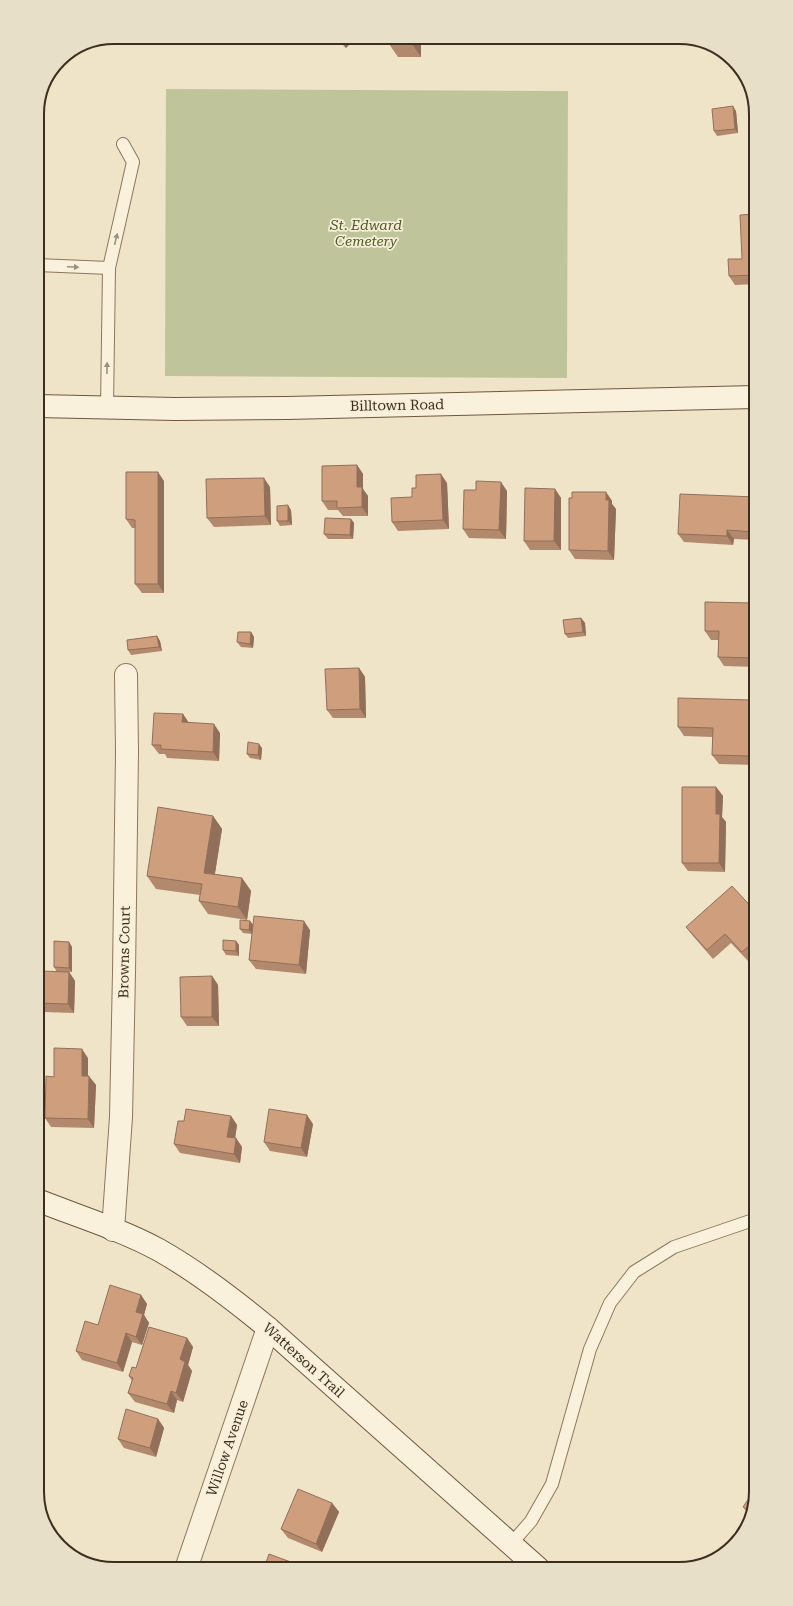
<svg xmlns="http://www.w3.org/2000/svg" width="793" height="1606" viewBox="0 0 793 1606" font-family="'Roboto Serif',serif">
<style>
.cemetery{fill:#bfc49a}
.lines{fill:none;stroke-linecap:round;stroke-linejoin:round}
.service-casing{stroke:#8d765c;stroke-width:14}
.minor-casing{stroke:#8d765c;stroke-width:24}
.secondary-casing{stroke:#6f573f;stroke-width:24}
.service{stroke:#faf1dc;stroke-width:12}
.minor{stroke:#faf1dc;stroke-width:22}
.secondary{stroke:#faf1dc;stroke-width:22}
.wall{fill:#b2896c}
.shaded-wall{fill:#916f58}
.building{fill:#cf9f7d;stroke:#916f58}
.oneway{fill:#9c907e}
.labels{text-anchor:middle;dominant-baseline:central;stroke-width:3.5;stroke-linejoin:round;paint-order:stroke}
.park-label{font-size:14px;font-style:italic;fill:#4d5a26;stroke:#f7eed8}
.street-label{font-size:14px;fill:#3d2e20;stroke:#f7eed8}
.rim{fill:none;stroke:#3d2e20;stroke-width:2}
</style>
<rect width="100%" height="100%" fill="#f0e4c8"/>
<polygon class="cemetery" points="166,89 568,91 567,378 165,376"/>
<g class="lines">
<g class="service-casing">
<g id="service">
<polyline points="37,265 109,268"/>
<polyline points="107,407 109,268 133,162 123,144"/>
<polyline points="511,1544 531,1521 552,1484 590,1349 610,1303 634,1272 674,1247 756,1219"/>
</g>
</g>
<g class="minor-casing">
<g id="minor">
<polyline points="113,1230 121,1117 124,973 127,752 126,675"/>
<polyline points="186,1569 268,1328"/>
</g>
</g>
<g class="secondary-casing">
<g id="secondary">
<polyline points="37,406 175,409 287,408 756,397"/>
<path d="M37 1200C77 1216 120 1229 159 1250 198 1272 233 1299 268 1328L539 1569"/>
</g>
</g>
<use href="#service" class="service"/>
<use href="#minor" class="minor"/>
<use href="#secondary" class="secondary"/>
</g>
<g class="wall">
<polygon points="336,37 356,37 346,48 339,41"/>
<polygon points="361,37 379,37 379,40 364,41"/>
<polygon points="381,37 450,37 450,40 421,40 421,57 398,57 389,44 389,41 384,41"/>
<polygon points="736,111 738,133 717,136 714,131"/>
<polygon points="756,214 756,284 735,285 729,276 742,259"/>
<polygon points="357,465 363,474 363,489 368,496 368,516 343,516 338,510 328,510 322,501"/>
<polygon points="164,481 164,593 142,593 135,584 135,528 132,528 126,519"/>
<polygon points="447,483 449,529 398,531 392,522 412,497 416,488"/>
<polygon points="270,487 271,525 214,527 207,518"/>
<polygon points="555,489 561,498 561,550 530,550 524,541"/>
<polygon points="507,491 506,539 469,538 463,529"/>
<polygon points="606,492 612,501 612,504 616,509 614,560 575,559 569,550 572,498"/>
<polygon points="756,497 756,540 734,539 733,545 684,542 678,534"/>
<polygon points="291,510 292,525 280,526 277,521"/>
<polygon points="351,519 354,523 353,539 328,539 324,534"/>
<polygon points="752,603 756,609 756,667 724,666 718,657 718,640 711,640 705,631"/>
<polygon points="581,618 585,623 586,636 568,638 565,634"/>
<polygon points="251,632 254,637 253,648 241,647 237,642"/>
<polygon points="157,636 160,641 162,651 131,655 128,650"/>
<polygon points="359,668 365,677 366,718 333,718 327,710"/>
<polygon points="751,700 756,706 756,765 719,764 712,755 713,737 684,736 678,727"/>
<polygon points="183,714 188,722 220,733 219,761 167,758 165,754 159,754 152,745"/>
<polygon points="262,748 261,760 250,758 247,754"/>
<polygon points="716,787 723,796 722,817 726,822 725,872 688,871 682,863"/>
<polygon points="213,816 222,829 215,874 242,878 251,891 247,920 208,914 199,901 200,895 156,889 147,876"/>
<polygon points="756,912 756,954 748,961 731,943 713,959 693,936 686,927"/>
<polygon points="250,921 253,925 310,930 306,974 256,969 249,960 252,934 243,933 240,929"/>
<polygon points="236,941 239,945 239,956 226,955 223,950"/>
<polygon points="69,942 72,947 72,972 57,972 54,967"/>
<polygon points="69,972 75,981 74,1013 44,1012 38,1003"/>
<polygon points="212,976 218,985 219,1026 187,1026 181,1017"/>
<polygon points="88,1058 88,1076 96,1085 94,1128 51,1127 45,1118 54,1077"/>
<polygon points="231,1116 237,1125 235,1138 236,1138 242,1147 240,1163 180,1153 174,1144 184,1121"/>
<polygon points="313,1124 307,1157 270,1151 264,1142"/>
<polygon points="141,1295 147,1304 144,1315 149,1323 142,1345 132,1342 123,1372 82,1360 76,1351 98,1325"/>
<polygon points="187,1338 193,1347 188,1365 192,1371 183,1402 177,1400 174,1413 135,1402 128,1393 132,1381 129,1376 136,1368"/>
<polygon points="158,1419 164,1428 156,1457 124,1448 118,1439"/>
<polygon points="753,1501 749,1514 747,1512 743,1507"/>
<polygon points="332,1503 339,1512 322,1552 288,1538 281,1529"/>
</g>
<g class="shaded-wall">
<polygon points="331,37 335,37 333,40"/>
<polygon points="349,37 356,37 346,48 343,44"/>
<polygon points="412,37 418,37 421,40 421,57 412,44"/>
<polygon points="733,106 736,111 738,133 735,129"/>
<polygon points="357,465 363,474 363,489 368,496 368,516 362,507 357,487"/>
<polygon points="158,472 164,481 164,593 158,584"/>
<polygon points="441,474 447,483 449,529 443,520"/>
<polygon points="264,478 270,487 271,525 265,516"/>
<polygon points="501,482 507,491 506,539 499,530"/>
<polygon points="555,489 561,498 561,550 554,541"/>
<polygon points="606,492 612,501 612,504 616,509 614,560 608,551"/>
<polygon points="288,505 291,510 292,525 288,521"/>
<polygon points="351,519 354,523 353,539 350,535"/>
<polygon points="727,530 734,539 733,545 727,536"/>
<polygon points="752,603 756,609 756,664 752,658"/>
<polygon points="581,618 585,623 586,636 583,632"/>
<polygon points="251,632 254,637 253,648 250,644"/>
<polygon points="157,636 160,641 162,651 159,647"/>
<polygon points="359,668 365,677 366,718 360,709"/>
<polygon points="751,700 756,706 756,764 750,756"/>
<polygon points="183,714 189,723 182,722"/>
<polygon points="214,724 220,733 219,761 213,752"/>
<polygon points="259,744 262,748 261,760 258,755"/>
<polygon points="716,787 723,796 722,817 726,822 725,872 719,863 716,814"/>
<polygon points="213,816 222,829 213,885 204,873"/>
<polygon points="242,878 251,891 247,920 238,907"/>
<polygon points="250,921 253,925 252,934 249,930"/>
<polygon points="304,921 310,930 306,974 299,965"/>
<polygon points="236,941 239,945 239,956 236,951"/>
<polygon points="69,942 72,947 72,972 69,968"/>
<polygon points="37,943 39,946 38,964 37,963"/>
<polygon points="69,972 75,981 74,1013 68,1004"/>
<polygon points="212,976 218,985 219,1026 212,1017"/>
<polygon points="82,1049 88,1058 88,1085 82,1076"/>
<polygon points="89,1076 96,1085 94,1128 88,1119"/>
<polygon points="307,1115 313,1124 307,1157 301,1148"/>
<polygon points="231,1116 237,1125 234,1146 227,1137"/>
<polygon points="236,1138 242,1147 240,1163 234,1154"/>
<polygon points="141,1295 147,1304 144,1315 149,1323 142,1345 136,1337 136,1312"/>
<polygon points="126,1333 132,1342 123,1372 117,1363"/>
<polygon points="187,1338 193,1347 188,1365 192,1371 183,1402 176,1393 180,1359"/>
<polygon points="171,1391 177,1400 174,1413 167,1404"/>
<polygon points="158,1419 164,1428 156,1457 150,1448"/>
<polygon points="332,1503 339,1512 322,1552 316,1544"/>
</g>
<g class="building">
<polygon points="336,37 349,37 343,44"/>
<rect x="389" y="37" width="23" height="7"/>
<polygon points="733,106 735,129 714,131 712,109"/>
<polygon points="756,214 756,275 729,276 728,259 742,259 740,215"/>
<polygon points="357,465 357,487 362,487 362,507 337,508 337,501 322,501 322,466"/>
<polygon points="126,472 158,472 158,584 135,584 135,520 126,519"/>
<polygon points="441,474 443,520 392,522 391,498 412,497 412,488 416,488 416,475"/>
<polygon points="264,478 265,516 207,518 206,479"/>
<polygon points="476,481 501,482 499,530 463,529 464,490 476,490"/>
<polygon points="525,488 555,489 554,541 524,541"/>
<polygon points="572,492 606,492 606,500 609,500 608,551 569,550 569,498 572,498"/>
<polygon points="680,494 756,497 755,532 727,530 727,536 678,534"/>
<polygon points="288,505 288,521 277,521 277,506"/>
<polygon points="325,518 351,519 350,535 324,534"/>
<polygon points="705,602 752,603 752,658 718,657 719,631 705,631"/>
<polygon points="581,618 583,632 565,634 563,620"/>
<polygon points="238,632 251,632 250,644 237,642"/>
<polygon points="157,636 159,647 128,650 127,640"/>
<polygon points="359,668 360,709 327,710 325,669"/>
<polygon points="678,698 751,700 750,756 712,755 713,728 678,727"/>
<polygon points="154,713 183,714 182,722 214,724 213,752 161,749 161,745 152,745"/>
<polygon points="248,742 259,744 258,755 247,754"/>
<polygon points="682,787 716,787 716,814 720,814 719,863 682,863"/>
<polygon points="158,807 213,816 204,873 242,878 238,907 199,901 202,884 147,876"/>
<polygon points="732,886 756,912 756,940 742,952 725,934 707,950 686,927"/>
<polygon points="254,916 304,921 299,965 249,960"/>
<polygon points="240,920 250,921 249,930 240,929"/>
<polygon points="223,940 236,941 236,951 223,950"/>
<polygon points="54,941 69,942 69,968 54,967"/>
<polygon points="39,971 69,972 68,1004 38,1003"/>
<polygon points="212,976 212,1017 181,1017 180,977"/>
<polygon points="54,1048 82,1049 82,1076 89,1076 88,1119 45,1118 46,1076 54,1077"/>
<polygon points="186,1109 231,1116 227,1137 236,1138 234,1154 174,1144 178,1121 184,1121"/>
<polygon points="269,1109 307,1115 301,1148 264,1142"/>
<polygon points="110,1285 141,1295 136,1312 143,1314 136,1337 126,1333 117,1363 76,1351 85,1321 98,1325"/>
<polygon points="149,1327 187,1338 180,1359 185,1362 176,1393 171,1391 167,1404 128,1393 133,1378 129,1376 132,1367 136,1368"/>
<polygon points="126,1409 158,1419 150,1448 118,1439"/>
<polygon points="298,1489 332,1503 316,1544 281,1529"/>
<polygon points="749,1498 753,1501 750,1512 743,1507"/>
<polygon points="269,1554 307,1568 306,1569 259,1569 260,1567 264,1568"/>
</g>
<defs><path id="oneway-solid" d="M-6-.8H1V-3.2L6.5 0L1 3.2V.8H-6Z"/></defs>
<g class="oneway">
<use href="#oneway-solid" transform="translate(116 239) rotate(-76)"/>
<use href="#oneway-solid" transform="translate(73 267) rotate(3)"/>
<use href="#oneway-solid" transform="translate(107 368) rotate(-89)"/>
</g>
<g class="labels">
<g class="park-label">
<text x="366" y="225">St. Edward<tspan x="366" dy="16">Cemetery</tspan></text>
</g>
<g class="street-label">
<text transform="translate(397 405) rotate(-1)">Billtown Road</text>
<text transform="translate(124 952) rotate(-89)">Browns Court</text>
<text transform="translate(304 1360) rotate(42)">Watterson Trail</text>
<text transform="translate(227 1448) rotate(-71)">Willow Avenue</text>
</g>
</g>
<path d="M0 0H793V1606H0ZM114 44H679A70 70 0 0 1 749 114V1492A70 70 0 0 1 679 1562H114A70 70 0 0 1 44 1492V114A70 70 0 0 1 114 44Z" fill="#e8dfc9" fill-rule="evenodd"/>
<path class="rim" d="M114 44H679A70 70 0 0 1 749 114V1492A70 70 0 0 1 679 1562H114A70 70 0 0 1 44 1492V114A70 70 0 0 1 114 44Z"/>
</svg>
